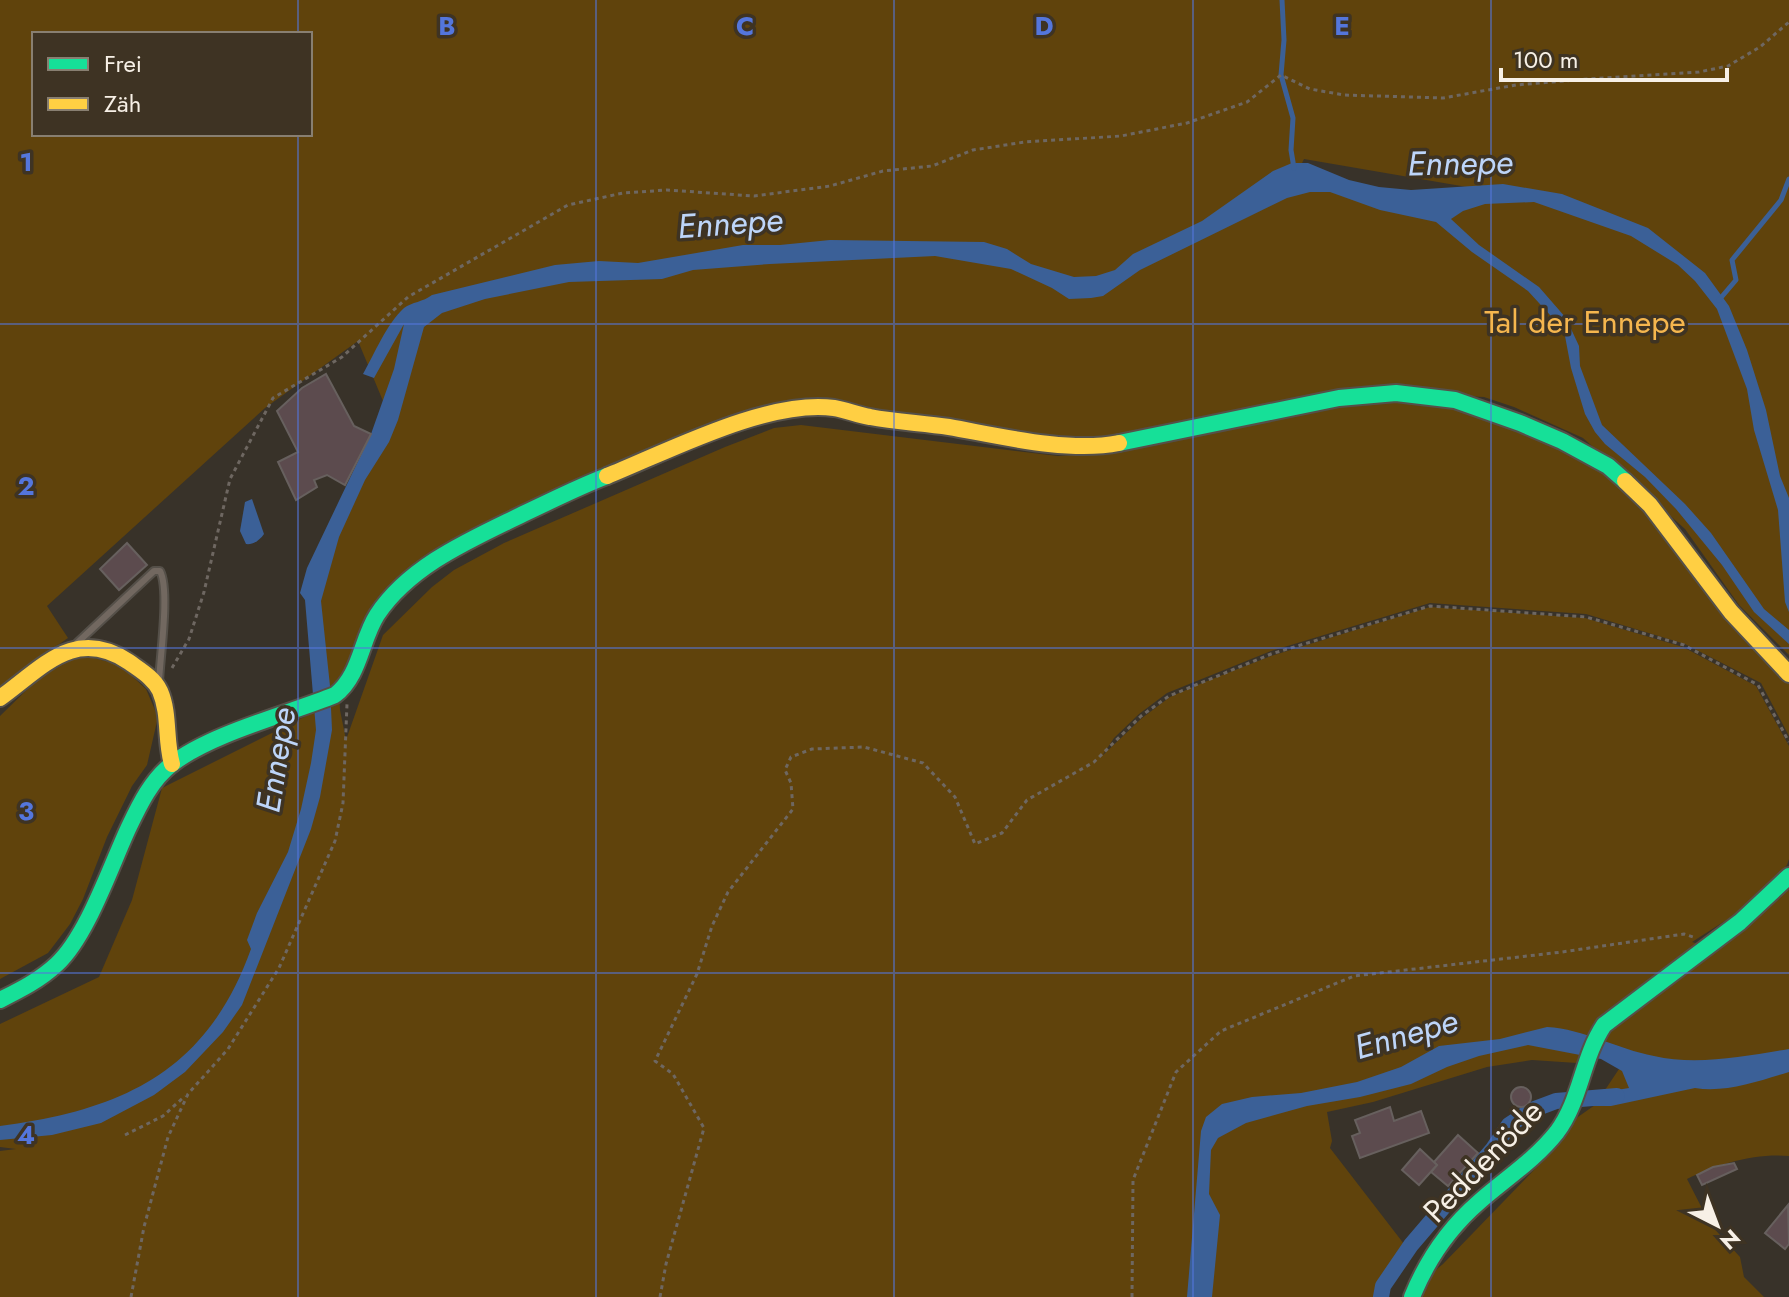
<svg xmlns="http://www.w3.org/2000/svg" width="1789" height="1297" viewBox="0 0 1789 1297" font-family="Jost,sans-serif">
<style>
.green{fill:#60430c;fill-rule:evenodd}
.water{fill:#3b6097}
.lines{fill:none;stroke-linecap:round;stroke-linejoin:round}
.stream{stroke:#3b6097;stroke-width:5}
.canal{stroke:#3b6097;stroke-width:16}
.building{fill:#5c4b4e;stroke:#67605e;stroke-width:2}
.lane-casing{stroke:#555049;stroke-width:10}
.fast-casing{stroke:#555049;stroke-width:20}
.slow-casing{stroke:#555049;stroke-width:20}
.path{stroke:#6e6761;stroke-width:3;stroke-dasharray:4 4;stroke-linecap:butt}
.lane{stroke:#726860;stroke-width:6}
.fast{stroke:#16e098;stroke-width:16}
.slow{stroke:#ffcf43;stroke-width:16}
.grid{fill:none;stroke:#5476dc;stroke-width:2;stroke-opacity:0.55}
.labels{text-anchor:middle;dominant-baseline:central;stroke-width:7;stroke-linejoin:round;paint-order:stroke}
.park-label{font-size:32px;fill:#f5b64e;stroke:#3e3323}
.street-label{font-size:32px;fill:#f7f0e6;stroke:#3e3323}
.water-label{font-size:34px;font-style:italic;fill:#bdd5f9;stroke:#3e3323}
.grid-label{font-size:26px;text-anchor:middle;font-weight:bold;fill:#5476dc;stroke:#3e3323;stroke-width:7;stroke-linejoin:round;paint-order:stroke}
</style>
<rect width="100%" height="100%" fill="#383229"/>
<g class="green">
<path d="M0 0H1789V655L1739 605 1685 529 1583 438 1514 407 1484 397 1462 396 1416 388 1108 439 1023 433 956 422H867L856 405 788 401 658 446 531 502 389 592 339 688 340 710 346 740 383 635 432 587 454 570 504 543 725 447 774 428 801 425 1058 456 1103 453 1314 409 1382 400 1459 406 1520 427 1603 471 1645 509 1789 683V736L1761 683 1685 644 1586 614 1430 603 1271 651 1167 693 1139 714 1114 738 1102 756 1142 718 1170 697 1202 683 1271 656 1430 607 1585 618 1683 647 1756 686 1789 746V859L1787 865 1750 905 1692 942 1714 949 1789 888V1156C1755 1153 1717 1164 1687 1179L1710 1224 1740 1257 1744 1277 1764 1297H1402L1443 1264 1560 1143 1575 1119 1595 1105 1627 1057 1584 1038 1577 1063 1532 1060 1487 1067 1373 1102 1327 1112 1332 1141 1330 1148 1404 1244 1388 1297H0V1151L16 1149 0 1147V1024L99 977 132 900 162 788 320 709 312 584 388 413 358 341 265 408 47 606 68 638 39 658 0 701ZM34 34H310V134H34ZM1304 159 1467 187 1478 190 1352 192 1297 173Z"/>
<polygon points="79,654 120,665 146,689 158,717 147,765 132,786 107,837 83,899 70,924 48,953 0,979 0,716 49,668"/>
</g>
<g class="water">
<path d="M1292 163H1308L1349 180 1379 187 1411 190 1503 184 1562 194 1648 228 1705 273 1729 306 1747 350 1766 410 1780 476 1789 498V612L1785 602 1778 510 1754 430 1747 389 1717 309 1695 281 1678 265 1631 236 1534 202 1485 204 1463 211 1451 219 1479 245 1539 287 1566 318 1579 346 1580 366 1602 425 1685 504 1711 533 1764 609 1789 630V644L1754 612 1722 565 1676 509 1645 477 1605 444 1595 432 1585 414 1571 368 1565 336 1550 315 1528 291 1472 252 1436 222 1380 210 1330 192H1310L1287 198 1140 270 1103 296 1091 298 1069 299 1052 288 1011 269 935 256 770 264 693 270 662 279 569 282 485 299 442 313 424 327 398 420 389 442 365 480 339 537 321 601 330 686 332 730 320 797 311 829 242 1005 223 1032 185 1072 154 1095 101 1123 52 1135 0 1140V1126C122 1110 207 1072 251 949L247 940 257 913 288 852 301 809 311 763 316 730 305 600 300 593 307 568 371 434 394 369 404 324 374 378 363 374C375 353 386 325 404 308 412 302 423 302 432 295L555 265 599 261 638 263 743 245H780L830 240 984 242 1007 249 1031 264 1074 277 1096 276 1115 270 1133 254 1202 221 1273 171Z"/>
<path d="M252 499 264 534C260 540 253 545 246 544L240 531 245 502Z"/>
<path d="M1547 1027C1584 1029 1617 1049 1654 1056 1697 1066 1746 1056 1789 1049V1072C1759 1081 1726 1093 1695 1088L1611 1106H1592L1598 1093 1629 1088 1622 1071 1601 1059 1528 1045 1479 1056 1447 1067 1411 1084 1360 1097 1307 1106 1246 1123 1218 1138 1211 1150 1209 1194 1220 1215 1212 1297H1187L1201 1131 1206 1117 1222 1104 1252 1097 1301 1093 1357 1082 1401 1067 1439 1046 1500 1039Z"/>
</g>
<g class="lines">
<g class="stream">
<polyline points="1282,0 1284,40 1281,75 1293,118 1291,150 1294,168"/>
<polyline points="1719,300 1736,280 1732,260 1781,200 1789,179"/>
</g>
<polyline class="canal" points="1381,1297 1383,1286 1411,1245 1493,1149 1509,1125 1532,1110 1556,1101 1617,1096"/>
</g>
<g class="building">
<polygon points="326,374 354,426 371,434 345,485 327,475 314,480 317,487 296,500 278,462 298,452 277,411 302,388"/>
<polygon points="127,543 147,565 119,590 100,569"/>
<circle cx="1521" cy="1097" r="10"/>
<polygon points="1390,1107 1394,1121 1421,1111 1429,1133 1360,1158 1352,1136 1360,1133 1355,1120"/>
<polygon points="1458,1135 1478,1153 1448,1186 1431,1172 1437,1165 1434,1162"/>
<polygon points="1420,1149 1437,1165 1419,1185 1402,1170"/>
<polygon points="1734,1163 1737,1169 1702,1185 1697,1175 1713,1167"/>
<polygon points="1788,1205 1789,1244 1785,1249 1765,1233"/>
</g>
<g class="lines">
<g class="lane-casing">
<path id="lane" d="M77 643 154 571H160C170 590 160 657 159 682"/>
</g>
<g class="fast-casing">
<g id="fast">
<polyline points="1119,443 1339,398 1396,393 1455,400 1520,423 1562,441 1608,466 1625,481"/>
<path d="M0 1000C20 990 40 980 57 964 87 936 110 868 128 829 139 806 151 780 172 764 210 734 288 714 335 695 360 676 361 640 377 615 410 565 472 539 523 514 551 501 578 487 607 476"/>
<path d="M1412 1297C1427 1260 1449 1228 1479 1202 1505 1179 1535 1160 1557 1132 1581 1100 1582 1058 1604 1025L1740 922 1789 876"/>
</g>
</g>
<g class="slow-casing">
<g id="slow">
<path d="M607 476C669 451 768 399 834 408 846 410 858 415 870 417 896 422 923 423 949 427 1000 436 1068 453 1119 443"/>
<polyline points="1625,481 1650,505 1731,612 1789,674"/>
<path d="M0 698C43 667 75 626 129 662 140 670 154 678 160 691 170 714 165 741 172 764"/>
</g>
</g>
<g class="path">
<polyline points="172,668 189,639 204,592 230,479 273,398 342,357 408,297 568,205 623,193 667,190 754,196 830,186 883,171 932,166 973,150 1025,142 1121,136 1187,123 1247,102 1281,75 1310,89 1344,95 1443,98 1516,85 1587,79 1699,72 1728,66 1760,47 1789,22"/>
<polyline points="125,1135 163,1116 185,1096"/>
<polyline points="131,1297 144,1227 168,1137 188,1094 228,1049 279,968 335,841 343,803 347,704"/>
<polyline points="660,1297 666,1264 704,1128 673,1074 655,1061 697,974 712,926 728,892 793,809 791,783 785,770 791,757 812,749 864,747 923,763 955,797 975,844 1002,833 1027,800 1094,762 1141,716 1169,696 1271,654 1430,606 1586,617 1684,645 1758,685 1789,742"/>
<polyline points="1132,1297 1133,1180 1176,1072 1221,1031 1354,976 1562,952 1684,934 1693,937"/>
</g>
<use href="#lane" class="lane"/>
<use href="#fast" class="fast"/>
<use href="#slow" class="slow"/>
</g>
<path class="grid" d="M298 0V34M596 0V1297M894 0V1297M1193 0V1297M1491 0V1297M298 134V1297M0 324H1789M0 648H1789M0 973H1789"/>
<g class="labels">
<g class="park-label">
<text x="1585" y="322">Tal der Ennepe</text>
</g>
<g class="street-label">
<text transform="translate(1483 1161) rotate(-46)">Peddenöde</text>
</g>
<g class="water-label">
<text transform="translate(1460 163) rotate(-1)">Ennepe</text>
<text transform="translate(730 223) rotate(-4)">Ennepe</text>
<text transform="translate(276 760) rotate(-81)">Ennepe</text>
<text transform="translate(1406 1034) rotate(-16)">Ennepe</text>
</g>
</g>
<g class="grid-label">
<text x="447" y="35">B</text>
<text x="745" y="35">C</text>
<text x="1044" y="35">D</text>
<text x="1342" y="35">E</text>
<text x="26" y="171">1</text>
<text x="26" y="495">2</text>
<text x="26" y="820">3</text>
<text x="26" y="1144">4</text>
</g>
<rect x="32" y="32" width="280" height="104" fill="#3e3323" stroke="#887f71" stroke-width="2"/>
<rect x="48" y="58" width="40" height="12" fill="#16e098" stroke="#887f71" stroke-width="2"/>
<text x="104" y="72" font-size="24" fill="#f7f0e6">Frei</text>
<rect x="48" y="98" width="40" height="12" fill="#ffcf43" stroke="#887f71" stroke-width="2"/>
<text x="104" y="112" font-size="24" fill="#f7f0e6">Zäh</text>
<g transform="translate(1717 1225) rotate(138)" stroke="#3e3323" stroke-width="6" paint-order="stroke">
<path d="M0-6L14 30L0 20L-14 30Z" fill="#f7f0e6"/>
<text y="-12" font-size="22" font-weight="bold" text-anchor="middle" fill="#f7f0e6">N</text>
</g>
<path d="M1501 68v12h226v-12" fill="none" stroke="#f7f0e6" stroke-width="4"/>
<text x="1513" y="68" font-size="24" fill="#f7f0e6" stroke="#3e3323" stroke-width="6" paint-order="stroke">100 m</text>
</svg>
